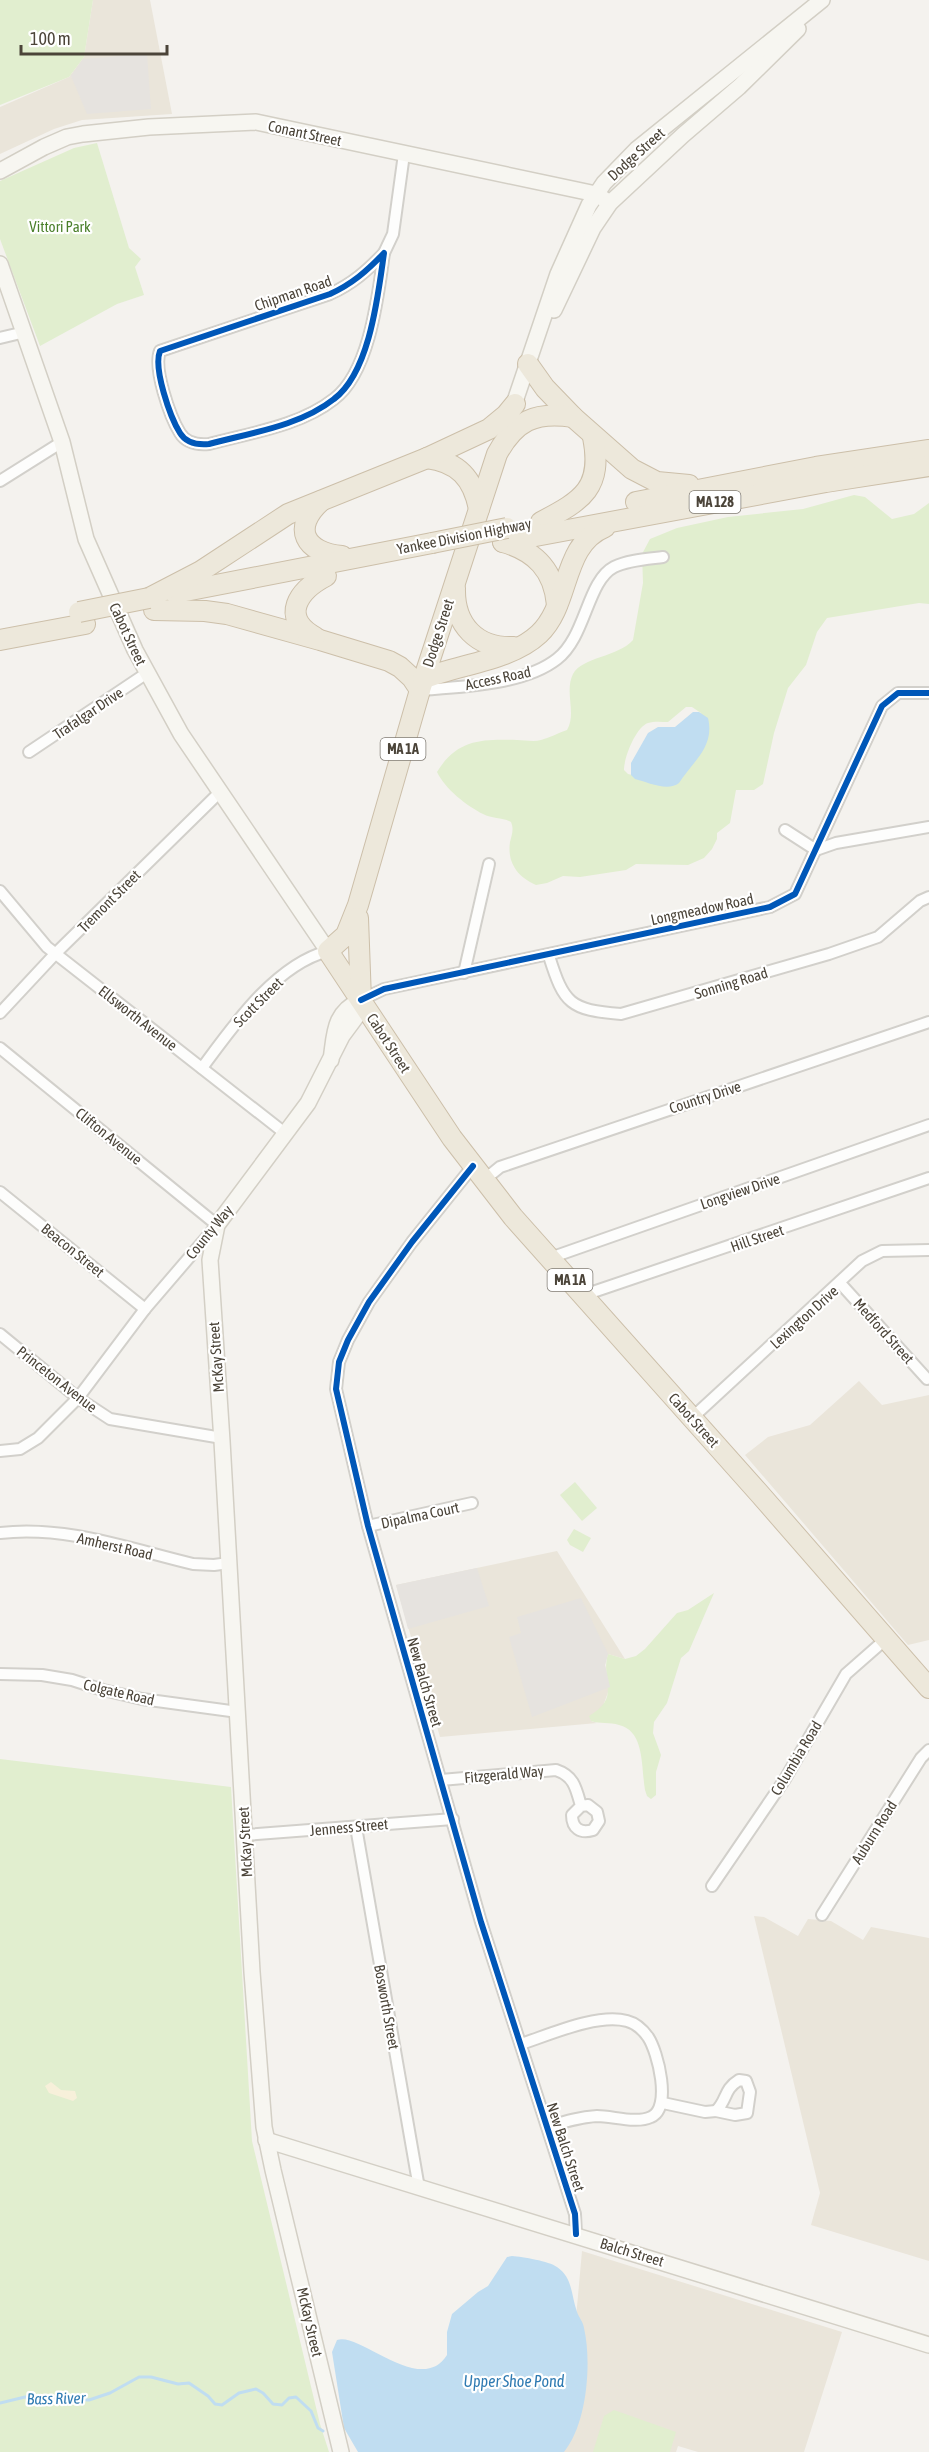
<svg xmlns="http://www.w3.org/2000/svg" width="929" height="2452" viewBox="0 0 929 2452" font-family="'Asap Condensed',sans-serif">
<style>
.education{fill:#eae5da}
.green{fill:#e1eecf;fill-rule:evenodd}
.sand{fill:#f7f0da}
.parking{fill:#e6e3df}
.water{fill:#c0ddf1}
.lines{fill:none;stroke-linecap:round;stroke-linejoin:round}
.stream{stroke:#c0ddf1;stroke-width:3}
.street-casing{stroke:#d2d0cb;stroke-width:14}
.secondary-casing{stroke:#d3cfc5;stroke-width:18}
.highway-casing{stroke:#ccbfa9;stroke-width:22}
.street{stroke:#fdfdfc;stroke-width:10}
.secondary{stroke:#f7f6f1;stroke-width:15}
.highway{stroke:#ede8db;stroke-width:20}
.highway-bridge-casing{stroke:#ccbfa9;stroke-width:22;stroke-linecap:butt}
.highway-bridge{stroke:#ede8db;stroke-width:20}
.cycleway-casing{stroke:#fff;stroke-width:10}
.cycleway{stroke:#0057b8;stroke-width:6}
.labels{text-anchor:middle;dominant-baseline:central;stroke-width:4.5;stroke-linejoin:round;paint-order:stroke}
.shield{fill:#fff;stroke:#817c74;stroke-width:1.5}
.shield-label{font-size:14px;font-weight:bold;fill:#4b4439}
.street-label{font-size:15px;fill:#4b4439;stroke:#fff}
.park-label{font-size:15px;fill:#4a7f2a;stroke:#fff}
.water-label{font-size:16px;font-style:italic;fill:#2e7ab2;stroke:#fff}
</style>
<rect width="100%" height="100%" fill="#f4f2ee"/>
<g class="education">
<polygon points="93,0 150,0 172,114 82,120 54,129 0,154 0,107 69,77 84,57"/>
<polygon points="859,1381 882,1405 929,1395 929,1640 908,1645 745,1455 768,1437 810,1425"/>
<polygon points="557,1551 625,1659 608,1654 605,1665 610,1687 603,1706 591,1721 597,1723 440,1737 396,1585"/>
<polygon points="754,1916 764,1917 798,1936 808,1919 831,1921 863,1940 871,1927 929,1938 929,2261 811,2225 820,2193"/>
<polygon points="582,2251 842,2332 804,2452 698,2452 678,2446 676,2452 549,2452 569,2396"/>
</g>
<g class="green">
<polygon points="0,0 93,0 84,57 69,77 0,105"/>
<polygon points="97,143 129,248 141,259 135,267 144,295 117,304 40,346 0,239 0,181 74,148"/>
<path d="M854 495 865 497 892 519 914 514 929 503V604L919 603 827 618 817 632 806 665 788 688 774 733 763 784 754 790H736L730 823 717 833V839L712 849 704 858 688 865 636 864 626 870 580 877 563 876 547 883 536 885C517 877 507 862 510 842 512 834 514 829 511 822 502 817 492 819 483 814 467 806 445 789 437 772 457 739 482 739 517 740 525 740 534 742 541 740 549 738 558 733 567 730 577 713 564 692 573 674 582 657 618 657 633 640L643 583 642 554 650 539 677 528 728 517 803 509ZM686 707H692L701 713 703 724 662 782 628 774 624 770C624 757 636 727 648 723 654 721 662 722 668 722Z"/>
<polygon points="575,1482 597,1508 582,1521 560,1495"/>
<polygon points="574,1529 591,1538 583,1552 570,1545 567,1540"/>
<path d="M714 1593 689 1651 681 1658 667 1703 654 1722 653 1733 661 1755 656 1772V1795L651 1799 647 1796 645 1790C641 1767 645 1731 619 1725 610 1722 600 1724 591 1721L589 1716C622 1697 600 1681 608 1654L625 1659 636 1656 645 1649 677 1613 688 1610Z"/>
<polygon points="0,1759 231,1787 252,2141 320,2424 329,2452 0,2452"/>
<polygon points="614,2410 676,2432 670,2452 593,2452 604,2416"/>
</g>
<polygon class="sand" points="51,2082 61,2090 75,2091 77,2098 73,2101 49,2093 45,2086"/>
<g class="parking">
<polygon points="147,54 151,109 87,114 71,76 83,59"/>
<polygon points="477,1568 489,1606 408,1629 396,1585"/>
<polygon points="581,1598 608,1654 605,1665 610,1687 532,1717 509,1637 521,1633 517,1617"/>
</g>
<g class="water">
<path d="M693 712H699L708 718C715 747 693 761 679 783 668 792 647 782 635 779L631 775V763L648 733 658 727H675Z"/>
<path d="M512 2256C523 2257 549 2261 557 2267 573 2278 571 2295 577 2312 579 2318 583 2321 584 2328 592 2363 587 2424 564 2452H358L344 2428 332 2352 337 2340C359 2331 421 2397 447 2355V2332L452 2314 478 2292 488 2286 507 2257Z"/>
</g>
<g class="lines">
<polyline class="stream" points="0,2403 25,2397 89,2400 110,2393 139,2377 151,2377 178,2384 189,2383 208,2396 215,2404 222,2405 239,2393 256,2389 263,2393 273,2404 282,2405 289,2398 296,2397 311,2411 318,2428 323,2431"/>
<g class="street-casing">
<g id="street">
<path d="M384 253C378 295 370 372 334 399 300 426 250 433 209 444 198 445 186 443 180 433 170 417 153 368 160 351L330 294C352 284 367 271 384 253Z"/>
<polyline points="384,253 393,234 404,154"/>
<polyline points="0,338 25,332"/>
<polyline points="0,481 62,442"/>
<path d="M420 690C460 687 524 685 557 659 586 637 587 581 614 567 628 560 647 559 663 557"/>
<polyline points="29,752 147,673"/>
<polyline points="785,830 816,850"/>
<polyline points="816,850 836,843 929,827"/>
<polyline points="0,891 47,947 286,1134"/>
<path d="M549 956C564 1004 570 1010 621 1014L829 954 878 937 920 901 929 897"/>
<polyline points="464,973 489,864"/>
<polyline points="361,1000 384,989 770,907 795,894 882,706 898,693 929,693"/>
<polyline points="0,1013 56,953 220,792"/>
<polyline points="0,1048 217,1225 145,1309 78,1398 38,1438 20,1449 0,1451"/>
<path d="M202 1068C233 1026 275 965 328 951"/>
<polyline points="473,1166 412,1242 369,1302 348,1340 339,1362 336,1389 368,1526 481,1922 575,2214 576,2234"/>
<polyline points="484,1180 500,1167 929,1022"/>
<polyline points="0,1192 145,1309"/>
<polyline points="550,1258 929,1125"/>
<polyline points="840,1283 927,1379"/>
<polyline points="584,1295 929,1178"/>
<polyline points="0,1334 78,1398 110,1419 222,1438"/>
<polyline points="693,1417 862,1261 882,1251 929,1250"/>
<polyline points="368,1526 472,1503"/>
<path d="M0 1533C65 1525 130 1549 193 1564L214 1565 229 1563"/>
<polyline points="0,1674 42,1675 72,1680 103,1690 142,1699 238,1712"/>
<path d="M441 1780 556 1770C574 1776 576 1788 581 1806L572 1815C572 1828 580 1834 593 1830L599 1821 597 1812 588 1805 581 1806"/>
<polyline points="356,1827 419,2188"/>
<polyline points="245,1835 453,1819"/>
<polyline points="712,1886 785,1779 846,1674 887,1638"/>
<polyline points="822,1915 921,1758 929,1750"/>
<path d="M521 2044C549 2035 597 2013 627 2021 635 2023 643 2030 648 2037 658 2052 672 2108 651 2117 636 2124 613 2116 597 2116 579 2117 564 2122 548 2127"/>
<path d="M739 2080 746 2081 750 2092 747 2113 735 2115 716 2111C728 2099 723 2090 739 2080Z"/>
<polyline points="663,2103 705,2112 716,2111"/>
</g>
</g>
<g class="secondary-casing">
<g id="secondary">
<polyline points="0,171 44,147 67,137 83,134 149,127 256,122 596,194 610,203"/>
<polyline points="0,264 62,442 86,539 135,650 181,734 328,951"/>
<polyline points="554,310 593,228 610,203 683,135 739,87 798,29"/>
<polyline points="511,413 558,274 589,205 604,183 637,149 822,0"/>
<path d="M331 1060C335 1033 333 1013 361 1000L359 1013 342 1036 308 1103 217 1225 210 1260 222 1441 252 1972 264 2127 273 2170 341 2452"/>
<polyline points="266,2140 929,2345"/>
</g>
</g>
<g class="highway-casing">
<g id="highway">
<polyline points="528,364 545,388 573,417 632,469 657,482 689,485"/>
<path d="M573 417C535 411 515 421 497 454L420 690 358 905 346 935 328 951 452 1138 513 1217 758 1492 929 1688"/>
<path d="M427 458C458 462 473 478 479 509"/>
<path d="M321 501C291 528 305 553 342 556"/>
<polyline points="636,502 816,467 929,450"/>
<path d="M541 522C583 500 603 488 593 437"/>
<polyline points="503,542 826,482 929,466"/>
<path d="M503 542C535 551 554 570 557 605"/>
<path d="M455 588C454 625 477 649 514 647"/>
<polyline points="175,593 432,543"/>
<polyline points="149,598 201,571 288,514 427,458 489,429 506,415 515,404"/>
<polyline points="154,610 205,611 227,614 320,640 389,661 400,667 412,678 420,690"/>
<path d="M315 637C279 617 299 590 326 576"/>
<polyline points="0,640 85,624"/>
<path d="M423 679C459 664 510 661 539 634 571 604 561 545 605 527"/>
<polyline points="358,918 361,1000"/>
</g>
</g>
<use href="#street" class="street"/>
<use href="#secondary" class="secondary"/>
<use href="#highway" class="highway"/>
<g class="highway-bridge-casing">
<g id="highway-bridge">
<polyline points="432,543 507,528"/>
<polyline points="79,612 149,598"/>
</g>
</g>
<use href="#highway-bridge" class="highway-bridge"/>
<g class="cycleway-casing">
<g id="cycleway">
<path d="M384 253C378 295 370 372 334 399 300 426 250 433 209 444 198 445 186 443 180 433 170 417 153 368 160 351L330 294C352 284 367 271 384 253Z"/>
<polyline points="361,1000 384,989 770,907 795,894 882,706 898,693 929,693"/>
<polyline points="473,1166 412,1242 369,1302 348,1340 339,1362 336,1389 368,1526 481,1922 575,2214 576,2234"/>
</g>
</g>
<use href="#cycleway" class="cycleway"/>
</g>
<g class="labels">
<g class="shield">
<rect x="689.5" y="491" width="51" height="22" rx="4.5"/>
<rect x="380.5" y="738" width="45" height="22" rx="4.5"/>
<rect x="547.5" y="1269" width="45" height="22" rx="4.5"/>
</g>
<g class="shield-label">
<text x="715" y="502">MA 128</text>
<text x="403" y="749">MA 1A</text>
<text x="570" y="1280">MA 1A</text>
</g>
<g class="street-label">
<text transform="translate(305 133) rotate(12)">Conant Street</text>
<text transform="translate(636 154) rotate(-42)">Dodge Street</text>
<text transform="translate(293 293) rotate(-19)">Chipman Road</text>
<text transform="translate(464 536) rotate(-11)">Yankee Division Highway</text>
<text transform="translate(438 633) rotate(-72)">Dodge Street</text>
<text transform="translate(128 634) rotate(65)">Cabot Street</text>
<text transform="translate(498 678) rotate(-12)">Access Road</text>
<text transform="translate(88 713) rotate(-34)">Trafalgar Drive</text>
<text transform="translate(109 901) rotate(-45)">Tremont Street</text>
<text transform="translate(702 909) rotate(-12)">Longmeadow Road</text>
<text transform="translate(731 983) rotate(-17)">Sonning Road</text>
<text transform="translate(258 1002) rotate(-45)">Scott Street</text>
<text transform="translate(138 1018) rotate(38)">Ellsworth Avenue</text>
<text transform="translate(389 1043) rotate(57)">Cabot Street</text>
<text transform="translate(705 1097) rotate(-18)">Country Drive</text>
<text transform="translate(109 1136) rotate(39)">Clifton Avenue</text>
<text transform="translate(740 1191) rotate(-19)">Longview Drive</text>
<text transform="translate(209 1232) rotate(-51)">County Way</text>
<text transform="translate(757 1238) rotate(-19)">Hill Street</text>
<text transform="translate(73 1250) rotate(39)">Beacon Street</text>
<text transform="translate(804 1317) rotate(-42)">Lexington Drive</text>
<text transform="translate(884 1331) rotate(48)">Medford Street</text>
<text transform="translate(216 1357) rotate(-94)">McKay Street</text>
<text transform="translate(57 1379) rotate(38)">Princeton Avenue</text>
<text transform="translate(694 1420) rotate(48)">Cabot Street</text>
<text transform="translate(420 1515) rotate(-12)">Dipalma Court</text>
<text transform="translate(115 1546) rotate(13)">Amherst Road</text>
<text transform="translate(425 1682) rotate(74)">New Balch Street</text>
<text transform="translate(119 1692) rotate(13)">Colgate Road</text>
<text transform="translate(796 1758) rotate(-59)">Columbia Road</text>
<text transform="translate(504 1774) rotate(-5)">Fitzgerald Way</text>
<text transform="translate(349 1827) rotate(-5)">Jenness Street</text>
<text transform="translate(874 1832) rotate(-58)">Auburn Road</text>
<text transform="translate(245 1842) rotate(-93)">McKay Street</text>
<text transform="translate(387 2007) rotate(80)">Bosworth Street</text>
<text transform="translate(566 2147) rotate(72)">New Balch Street</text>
<text transform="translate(632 2252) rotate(17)">Balch Street</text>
<text transform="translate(310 2322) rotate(77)">McKay Street</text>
</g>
<g class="park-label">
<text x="60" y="226">Vittori Park</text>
</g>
<g class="water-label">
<text x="514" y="2381">Upper Shoe Pond</text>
<text transform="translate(56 2398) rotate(-1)">Bass River</text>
</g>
</g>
<path d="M21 45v9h146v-9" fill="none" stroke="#4b4439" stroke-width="3"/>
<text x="30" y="45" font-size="18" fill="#4b4439" stroke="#ffffff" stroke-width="4.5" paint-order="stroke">100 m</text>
</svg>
